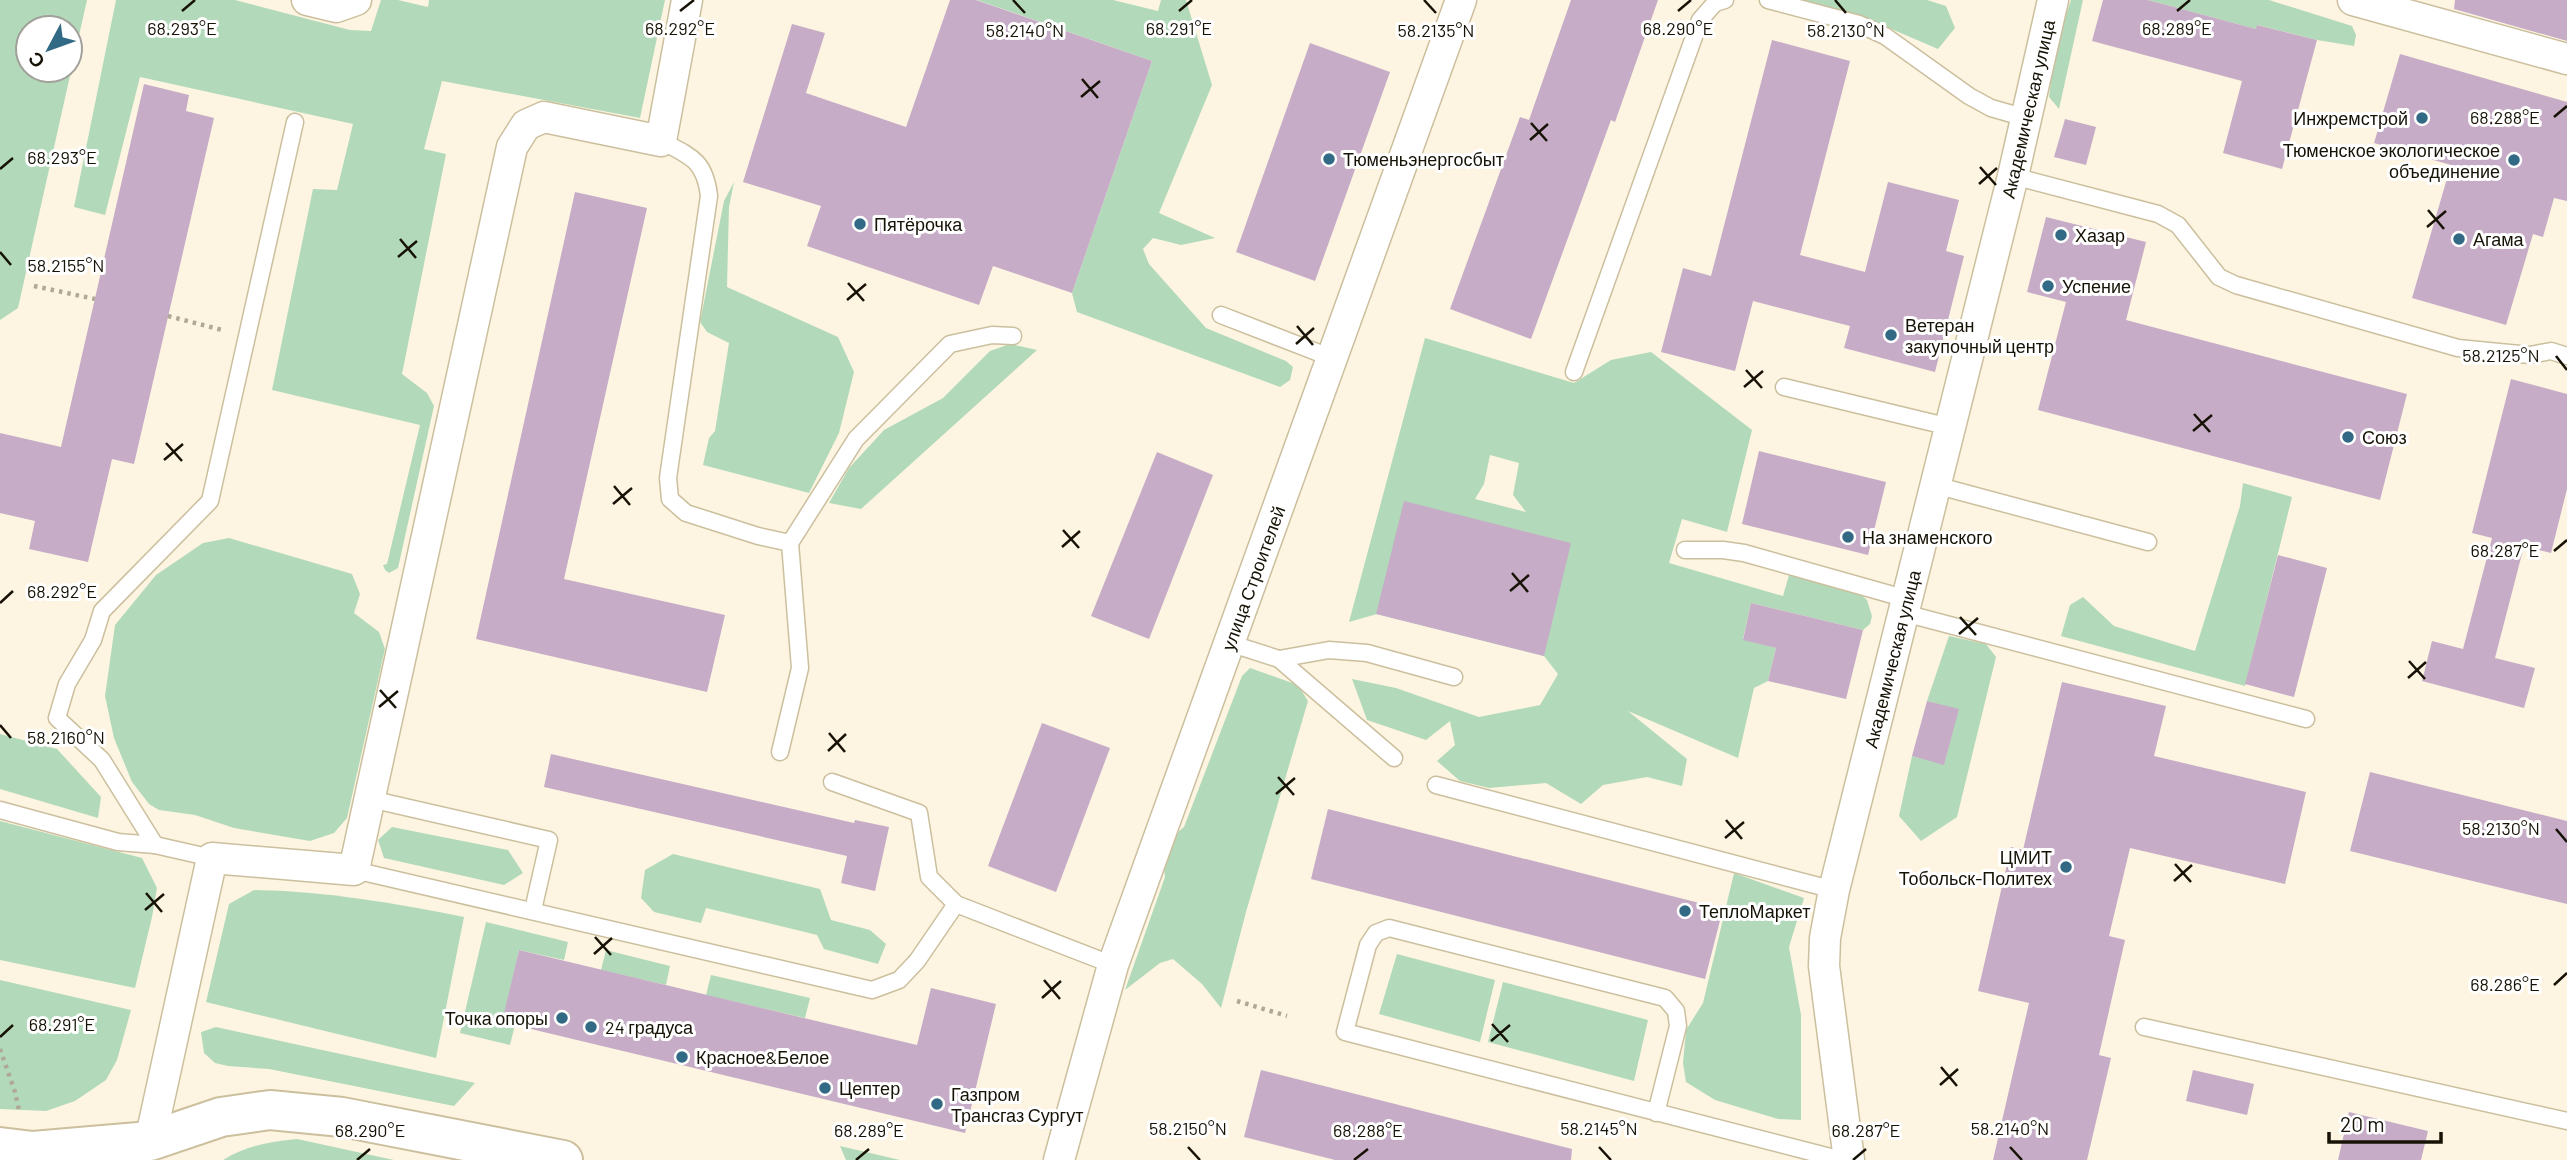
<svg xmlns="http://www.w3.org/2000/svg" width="2567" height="1160" viewBox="0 0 2567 1160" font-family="Barlow,sans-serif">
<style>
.green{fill:#b2daba;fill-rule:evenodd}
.building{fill:#c6acc7}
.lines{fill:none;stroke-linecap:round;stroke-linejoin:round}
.service-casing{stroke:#ccbf9e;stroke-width:19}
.minor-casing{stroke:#ccbf9e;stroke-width:33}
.secondary-casing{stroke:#ccbf9e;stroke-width:42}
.path{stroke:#afa897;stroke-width:4.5;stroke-dasharray:3.5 5;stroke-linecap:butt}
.service{stroke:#fff;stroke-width:16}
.minor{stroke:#fff;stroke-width:30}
.secondary{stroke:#fff;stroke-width:38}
.ticks{fill:none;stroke:#171206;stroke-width:2.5}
.poi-dot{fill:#326984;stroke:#fff;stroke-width:2.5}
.labels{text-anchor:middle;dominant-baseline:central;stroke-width:6;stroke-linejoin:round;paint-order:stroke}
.street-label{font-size:18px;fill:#171206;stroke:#fff}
.poi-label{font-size:18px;fill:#171206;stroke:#fff;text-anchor:start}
.ticks-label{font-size:18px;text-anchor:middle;fill:#171206;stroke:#fff;stroke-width:6;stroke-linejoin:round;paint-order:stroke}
</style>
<rect width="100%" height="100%" fill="#fdf5e1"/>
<g class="green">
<path d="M0 0H87L18 308 0 320ZM70 28V70H28V28Z"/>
<polygon points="116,0 235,0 350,30 371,31 381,0 398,0 428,7 429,0 665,0 640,118 442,81 424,149 446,154 402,374 427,393 434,406 398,568 389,573 385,570 383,565 387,564 420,425 272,390 313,189 337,190 353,124 140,77 105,215 74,207"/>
<polygon points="977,0 1113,0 1158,11 1161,0 1186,0 1212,85 1159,213 1215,238 1181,245 1153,238 1143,249 1149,264 1206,328 1286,361 1293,367 1290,380 1280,387 1077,312 1072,293 1152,61"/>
<polygon points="1800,0 1927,0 1946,6 1955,28 1938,49 1882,25"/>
<polygon points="2071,0 2083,0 2059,109 2049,97 2055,49"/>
<polygon points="2148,0 2269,0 2352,26 2356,35 2354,46 2317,40 2258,25 2256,29"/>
<polygon points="734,182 729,207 727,287 838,337 854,372 839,433 809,493 703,465 709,438 715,431 729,343 707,332 700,322 724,201"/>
<path d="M1425 338 1574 383 1611 360 1651 352 1752 430 1727 532 1682 519 1669 563 1783 596 1789 575 1857 591 1867 600 1872 616 1870 624 1863 630 1751 603 1743 639 1776 648 1768 681 1754 688 1738 758 1628 711 1687 759 1682 786 1647 777 1603 785 1581 804 1546 783 1489 788 1460 781 1437 761 1455 745 1450 721 1426 740 1367 720 1352 679 1396 688 1479 717 1540 705 1558 674 1544 656 1377 614 1349 622ZM1490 455 1519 463 1513 495 1526 512 1475 499 1484 484Z"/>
<polygon points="1010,344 1037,350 861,509 829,503 849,468 884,430 943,398 990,351"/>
<polygon points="2243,483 2292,497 2245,686 2061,636 2070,605 2083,597 2114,626 2195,651 2240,506"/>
<polygon points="229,538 352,574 360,594 354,613 379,632 385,649 347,818 334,833 310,841 234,828 195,815 159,810 149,804 132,782 114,738 105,696 115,625 156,575 203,543"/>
<polygon points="1949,636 1986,644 1996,657 1957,817 1921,841 1899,816 1912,756 1944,764 1958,710 1927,701"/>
<path d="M1250 668 1298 685 1308 701 1246 912 1221 1008 1202 984 1173 959 1160 963 1125 990 1165 877C1162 860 1169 838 1184 827L1242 676Z"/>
<polygon points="0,734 57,749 101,797 98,818 0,789"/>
<polygon points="0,821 142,858 157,888 152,917 135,988 0,960"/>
<polygon points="392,827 508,850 523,873 504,885 384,858 378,840"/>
<polygon points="673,854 820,889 831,920 870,930 886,944 878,964 824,949 817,935 706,908 701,923 654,912 641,898 645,870"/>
<polygon points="1734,873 1804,898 1789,947 1801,1015 1801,1120 1778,1119 1715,1100 1686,1082 1683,1063 1686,1030 1703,1003"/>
<path d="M254 890C325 891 394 903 464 917L436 1058 206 1002 229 904Z"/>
<polygon points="486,922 568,942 564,960 519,950 503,1022 515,1025 510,1045 460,1033"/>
<polygon points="606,950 670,966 666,985 601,970"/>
<polygon points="1397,954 1495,980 1480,1042 1379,1014"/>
<polygon points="711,975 810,998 805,1018 706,995"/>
<polygon points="0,980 131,1010 117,1060 106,1080 75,1101 46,1111 0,1109"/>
<polygon points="1503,982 1648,1020 1634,1081 1488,1042"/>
<polygon points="216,1027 475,1083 454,1106 269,1069 228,1066 215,1063 204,1053 201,1032"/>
<path d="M297 1139 394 1160H223C247 1145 270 1142 297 1139Z"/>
<polygon points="840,1146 900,1160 846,1160"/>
</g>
<g class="building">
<polygon points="950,0 976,0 1152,61 1072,293 993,266 979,305 807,246 821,206 743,182 792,24 825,33 806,93 906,127"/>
<polygon points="1571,0 1658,0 1615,122 1611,120 1531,339 1450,309 1520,117 1529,120"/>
<polygon points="2103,0 2148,0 2256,29 2257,25 2317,40 2282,169 2223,153 2242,81 2092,41"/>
<polygon points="2455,0 2567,0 2567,41 2454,9"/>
<polygon points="1772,40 1850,61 1800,255 1865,272 1888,182 1959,200 1946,251 1964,256 1935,372 1844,348 1850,326 1753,301 1735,371 1661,352 1683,268 1711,276"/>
<polygon points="1310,43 1390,72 1315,281 1236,252"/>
<polygon points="2400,54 2567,102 2567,201 2554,198 2543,237 2533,234 2506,325 2412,298 2451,165 2374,143"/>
<polygon points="144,84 189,95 186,111 214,118 134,464 112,459 88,562 29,549 35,521 0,513 0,433 61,447"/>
<polygon points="2065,119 2096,127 2086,165 2054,157"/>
<polygon points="575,192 647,208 564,579 725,615 707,692 476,639"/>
<polygon points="2046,217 2146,242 2126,320 2407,394 2380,500 2038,410 2066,302 2027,292"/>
<polygon points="2511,379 2567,394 2567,489 2551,553 2524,546 2495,658 2535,668 2524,708 2422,681 2432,641 2463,649 2492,538 2472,533"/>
<polygon points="1759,451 1886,482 1868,555 1742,524"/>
<polygon points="1157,452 1213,475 1149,639 1091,616"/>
<polygon points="1404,501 1571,543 1544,656 1376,614"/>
<polygon points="2278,555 2327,568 2294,697 2245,684"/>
<polygon points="1751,603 1863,630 1846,699 1768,681 1776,648 1743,640"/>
<polygon points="2062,682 2166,706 2154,756 2306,792 2285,884 2130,848 2109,936 2125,940 2099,1055 2111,1058 2087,1160 1993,1160 2029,1003 1978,991 2011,847 2023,850"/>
<polygon points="1927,701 1959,709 1944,765 1912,756"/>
<polygon points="1042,723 1110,748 1056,892 988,866"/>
<polygon points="551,754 854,823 855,820 889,827 875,891 841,883 847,856 544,787"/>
<polygon points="2370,772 2567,821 2567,904 2350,851"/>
<polygon points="1328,809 1723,909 1705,979 1311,879"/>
<polygon points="519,950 917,1045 931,988 996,1004 965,1133 502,1022"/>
<polygon points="1261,1070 1572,1149 1571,1160 1335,1160 1244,1137"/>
<polygon points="2193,1070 2254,1084 2247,1115 2186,1101"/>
<polygon points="2349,1112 2428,1131 2421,1160 2338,1160"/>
</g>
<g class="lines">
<g class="service-casing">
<g id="service">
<polyline points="1768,0 1859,24 1885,36 1969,96 1991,108 2026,118"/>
<path d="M661 141C690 156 705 160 709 196L668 478 670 499 686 513 758 536 790 543 856 439 950 344 992 335 1013 336"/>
<polyline points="2013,176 2158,214 2178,225 2219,277 2236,285 2458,348 2530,355 2551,351 2567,356"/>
<polyline points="1221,315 1332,358"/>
<polyline points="1574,372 1700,20 1715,3 1725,0"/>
<polyline points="1784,387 1950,427"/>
<polyline points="1935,485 2148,542"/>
<polyline points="1685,550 1723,550 1744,553 1907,599"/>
<polyline points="1904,613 2306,719"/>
<polyline points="1229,643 1279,659 1329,650 1367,653 1454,677"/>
<polyline points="1279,659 1394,758"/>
<polyline points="780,752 800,668 790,543"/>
<polyline points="832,782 919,813 929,877 956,904"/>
<polyline points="1436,785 1834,890"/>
<polyline points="370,799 549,840 533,910"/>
<polyline points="0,810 118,842 155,845 212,858"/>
<polyline points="155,845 102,760 57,718 67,684 93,640 102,611 210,501 295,122"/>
<polyline points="354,870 872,990 899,980 917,961 956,904 1113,965"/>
<polyline points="2144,1027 2567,1121"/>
<polyline points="1656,1113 1678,1026 1676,1011 1665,998 1389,928 1376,933 1368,945 1345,1032 1842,1160"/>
</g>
</g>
<g class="minor-casing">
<g id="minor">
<polyline points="307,0 336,7 356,0"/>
<polyline points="2353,0 2567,59"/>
<polyline points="150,1141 212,858 354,870 512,147 526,125 544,117 661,141 687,0"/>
<polyline points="1059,1160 1113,965 1461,0"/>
<polyline points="1849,1160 1824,966 1825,938 1834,890 2013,176 2053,0"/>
</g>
</g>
<g class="secondary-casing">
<polyline id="secondary" points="0,1147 33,1151 150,1141 221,1117 270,1110 342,1117 563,1160"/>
</g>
<g class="path">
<polyline points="34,286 95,299"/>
<polyline points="168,316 222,330"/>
<polyline points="1237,1001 1287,1016"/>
<polyline points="0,1049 15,1092 19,1110"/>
</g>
<use href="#service" class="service"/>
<use href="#minor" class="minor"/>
<use href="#secondary" class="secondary"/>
</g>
<path class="ticks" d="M1013 0 1025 13M1424 0 1436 13M1835 0 1846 13M182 11 195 0M680 11 694 0M1179 11 1192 0M1678 11 1691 0M2177 11 2190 0M1082 79 1098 98M1081 97 1100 81M2554 117 2567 106M1531 123 1547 141M1530 140 1548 124M1980 167 1996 185M0 169 13 158M1979 184 1997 168M2428 210 2444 229M2427 227 2446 211M400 239 416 258M0 252 11 265M398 257 417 241M848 283 864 301M847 300 866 284M1297 326 1313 345M1296 344 1314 328M2556 356 2567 370M1746 370 1762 388M1744 387 1763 371M2194 414 2210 432M2193 431 2212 415M166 443 182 461M164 460 183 444M614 486 630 505M613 504 632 488M1063 530 1079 548M1062 547 1080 531M2554 551 2567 540M1512 573 1528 592M1510 591 1529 575M0 603 13 591M1960 617 1976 635M1959 634 1978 618M2409 661 2425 679M2408 678 2426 662M380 690 396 708M379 707 398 691M0 725 11 738M829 733 845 752M828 751 846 734M1278 777 1294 795M1276 794 1295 778M1726 820 1742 839M2556 829 2567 842M1725 838 1744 822M2175 864 2191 882M2174 881 2192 865M146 893 162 912M145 910 164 894M595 937 611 955M594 954 612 938M1044 980 1060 999M2554 985 2567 973M1042 998 1061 981M1492 1024 1508 1042M0 1037 13 1025M1491 1041 1510 1025M1941 1067 1957 1086M1940 1085 1958 1069M1188 1147 1200 1160M1599 1147 1611 1160M2010 1147 2022 1160M357 1160 370 1149M856 1160 869 1149M1354 1160 1368 1149M1853 1160 1866 1149"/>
<g class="poi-dot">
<circle cx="2422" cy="118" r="7"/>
<circle cx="1329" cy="159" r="7"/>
<circle cx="2514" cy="160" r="7"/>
<circle cx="860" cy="224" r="7"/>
<circle cx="2061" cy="235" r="7"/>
<circle cx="2459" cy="239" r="7"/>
<circle cx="2048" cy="286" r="7"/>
<circle cx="1891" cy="335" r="7"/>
<circle cx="2348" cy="437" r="7"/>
<circle cx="1848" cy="537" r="7"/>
<circle cx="2066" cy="867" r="7"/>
<circle cx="1685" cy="911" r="7"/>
<circle cx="562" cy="1018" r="7"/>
<circle cx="591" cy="1027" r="7"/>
<circle cx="682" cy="1057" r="7"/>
<circle cx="825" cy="1088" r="7"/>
<circle cx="937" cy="1104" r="7"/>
</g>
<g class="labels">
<g class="street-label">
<text transform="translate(2028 109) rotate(-77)">Академическая улица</text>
<text transform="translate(1253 578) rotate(-70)">улица Строителей</text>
<text transform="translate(1892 659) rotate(-76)">Академическая улица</text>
</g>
<g class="poi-label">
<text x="2408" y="118" text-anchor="end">Инжремстрой</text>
<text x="2500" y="150" text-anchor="end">Тюменское экологическое<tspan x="2500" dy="21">объединение</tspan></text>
<text x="1343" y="159">Тюменьэнергосбыт</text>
<text x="874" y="224">Пятёрочка</text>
<text x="2075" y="235">Хазар</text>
<text x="2473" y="239">Агама</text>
<text x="2062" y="286">Успение</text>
<text x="1905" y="325">Ветеран<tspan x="1905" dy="21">закупочный центр</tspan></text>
<text x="2362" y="437">Союз</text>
<text x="1862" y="537">На знаменского</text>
<text x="2052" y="857" text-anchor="end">ЦМИТ<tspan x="2052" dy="21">Тобольск-Политех</tspan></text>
<text x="1699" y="911">ТеплоМаркет</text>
<text x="548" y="1018" text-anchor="end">Точка опоры</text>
<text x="605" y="1027">24 градуса</text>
<text x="696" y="1057">Красное&amp;Белое</text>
<text x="839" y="1088">Цептер</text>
<text x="951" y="1094">Газпром<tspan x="951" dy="21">Трансгаз Сургут</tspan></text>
</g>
</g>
<g class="ticks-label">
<text x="182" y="35">68.293°E</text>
<text x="680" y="35">68.292°E</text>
<text x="1179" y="35">68.291°E</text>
<text x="1678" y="35">68.290°E</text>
<text x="2177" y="35">68.289°E</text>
<text x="1025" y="37">58.2140°N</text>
<text x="1436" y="37">58.2135°N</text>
<text x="1846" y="37">58.2130°N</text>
<text x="2505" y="124">68.288°E</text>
<text x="62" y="164">68.293°E</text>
<text x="66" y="272">58.2155°N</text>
<text x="2501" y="362">58.2125°N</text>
<text x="2505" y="557">68.287°E</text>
<text x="62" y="598">68.292°E</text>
<text x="66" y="744">58.2160°N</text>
<text x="2501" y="835">58.2130°N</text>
<text x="2505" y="991">68.286°E</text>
<text x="62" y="1031">68.291°E</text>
<text x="1188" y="1135">58.2150°N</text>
<text x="1599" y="1135">58.2145°N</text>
<text x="2010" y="1135">58.2140°N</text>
<text x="370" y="1137">68.290°E</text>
<text x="869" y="1137">68.289°E</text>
<text x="1368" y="1137">68.288°E</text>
<text x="1866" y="1137">68.287°E</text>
</g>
<g transform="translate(49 49) rotate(229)"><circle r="33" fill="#ffffff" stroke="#a2a09b" stroke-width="2"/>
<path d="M0-5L12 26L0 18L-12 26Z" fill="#326984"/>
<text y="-10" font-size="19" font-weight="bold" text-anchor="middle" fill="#171206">С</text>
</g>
<path d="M2329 1132v10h112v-10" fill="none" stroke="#171206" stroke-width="3.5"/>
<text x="2340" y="1132" font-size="21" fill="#171206" stroke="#ffffff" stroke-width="5" paint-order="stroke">20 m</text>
</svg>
